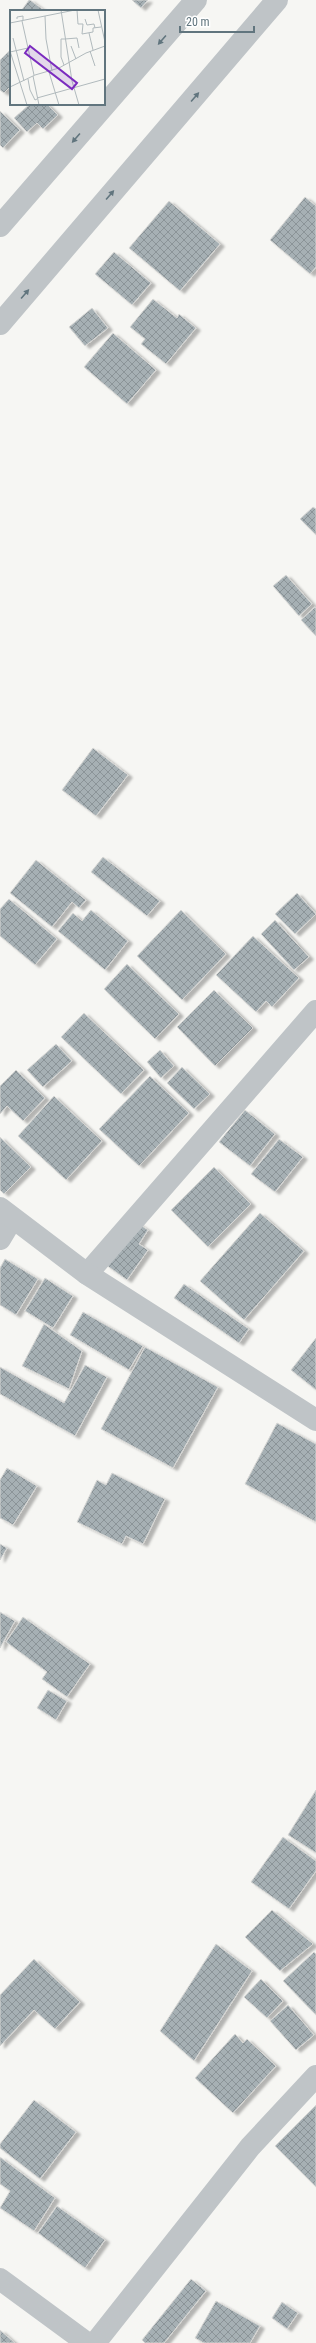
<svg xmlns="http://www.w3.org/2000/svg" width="316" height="2343" viewBox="0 0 316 2343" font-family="'Roboto Condensed',sans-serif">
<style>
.building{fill:url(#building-cross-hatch);stroke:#d7d7d5;filter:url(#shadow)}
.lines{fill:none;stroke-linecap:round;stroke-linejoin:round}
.minor{stroke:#bfc4c7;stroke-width:22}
.tertiary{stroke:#bfc4c7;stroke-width:22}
.oneway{fill:#61757e}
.inset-road{fill:none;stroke:#b1babd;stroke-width:1}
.view{fill:#7b2cbf;fill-opacity:0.15;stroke:#7b2cbf;stroke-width:2}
.inset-edge{fill:none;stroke:#61757e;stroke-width:2}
</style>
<defs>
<pattern id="building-cross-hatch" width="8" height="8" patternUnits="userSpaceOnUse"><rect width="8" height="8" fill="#a6b0b4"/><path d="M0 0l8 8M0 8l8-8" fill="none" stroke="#8b9498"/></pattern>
<filter id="shadow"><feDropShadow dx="4.5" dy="2.5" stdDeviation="1" flood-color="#0004"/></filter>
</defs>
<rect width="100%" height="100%" fill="#f6f6f3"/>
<g class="building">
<polygon points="29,0 30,0 45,11 21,11"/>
<polygon points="132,0 148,0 141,8"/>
<polygon points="9,51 11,86 4,93 0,90 0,60"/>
<polygon points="30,104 47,104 58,115 43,129 37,123 27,132 14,118"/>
<polygon points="0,111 20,130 3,148 0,145"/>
<polygon points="305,197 316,206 316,267 310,274 270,240"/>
<polygon points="169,201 220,244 180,291 129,248"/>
<polygon points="114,252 151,283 132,305 95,274"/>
<polygon points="153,299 177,318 179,314 196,328 166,364 141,344 145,339 130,327"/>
<polygon points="92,308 108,328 85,346 69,327"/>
<polygon points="113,333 156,370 127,404 84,367"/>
<polygon points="313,507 316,509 316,535 300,519"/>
<polygon points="286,575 312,604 299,616 273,586"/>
<polygon points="315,607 316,608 316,636 301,620"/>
<polygon points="93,748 128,775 96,816 62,790"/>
<polygon points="103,857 160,901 147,916 91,872"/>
<polygon points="36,860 86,900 79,908 72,902 52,927 10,893"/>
<polygon points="297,893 316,914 295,934 275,914"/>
<polygon points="9,899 57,939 35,965 0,936 0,909"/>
<polygon points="91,910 128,941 105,970 58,931 73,913 82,921"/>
<polygon points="181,910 226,954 182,1000 137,956"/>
<polygon points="275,920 309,957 294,970 261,934"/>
<polygon points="253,936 299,978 272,1007 266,1001 256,1012 216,975"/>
<polygon points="127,964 179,1014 155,1039 104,989"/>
<polygon points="214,990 253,1028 215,1066 177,1027"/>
<polygon points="84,1013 144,1070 121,1094 61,1037"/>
<polygon points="56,1044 72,1061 43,1087 27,1070"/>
<polygon points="160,1050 174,1066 161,1078 147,1062"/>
<polygon points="182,1067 210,1094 194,1109 167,1083"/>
<polygon points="16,1070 45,1098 23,1121 7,1106 0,1114 0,1086"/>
<polygon points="150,1076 189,1113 139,1166 99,1129"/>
<polygon points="54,1096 102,1141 66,1180 18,1136"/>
<polygon points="245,1110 275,1134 250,1166 219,1142"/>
<polygon points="0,1137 31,1167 4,1194 0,1190"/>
<polygon points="279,1139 303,1157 275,1192 251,1174"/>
<polygon points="214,1167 251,1204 208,1247 171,1210"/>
<polygon points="260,1213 304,1251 244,1320 200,1281"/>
<polygon points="136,1222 148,1230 139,1244 148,1250 127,1280 106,1265"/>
<polygon points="5,1259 38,1279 16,1315 0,1305 0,1268"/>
<polygon points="45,1278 73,1296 53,1328 25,1311"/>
<polygon points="184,1284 249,1329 239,1343 174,1298"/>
<polygon points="83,1312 143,1346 129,1370 70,1335"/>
<polygon points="44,1324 82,1351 69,1389 22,1366"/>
<polygon points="316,1338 316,1390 291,1370"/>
<polygon points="145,1347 218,1387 173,1468 101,1429"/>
<polygon points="85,1365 107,1377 75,1436 0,1394 0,1367 64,1403"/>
<polygon points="277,1423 316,1444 316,1522 245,1484"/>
<polygon points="7,1468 37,1486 13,1525 0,1518 0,1480"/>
<polygon points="112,1473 165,1499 143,1544 126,1536 122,1544 77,1522 97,1480 106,1485"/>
<polygon points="0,1544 7,1548 0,1560"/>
<polygon points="0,1612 15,1621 0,1648"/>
<polygon points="23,1617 90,1664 67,1697 42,1679 47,1672 6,1642"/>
<polygon points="48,1690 67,1701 56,1720 37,1708"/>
<polygon points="316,1790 316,1853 288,1835"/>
<polygon points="283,1837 316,1861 316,1871 289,1909 251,1882"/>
<polygon points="272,1910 313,1944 280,1971 245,1937"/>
<polygon points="216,1944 252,1971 194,2061 160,2031"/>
<polygon points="314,1952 316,1954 316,2015 283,1981"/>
<polygon points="34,1959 80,2002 55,2029 34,2010 0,2046 0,1995"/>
<polygon points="261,1979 283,2001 267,2018 244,1997"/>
<polygon points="288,2005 314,2035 296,2050 270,2021"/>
<polygon points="235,2034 243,2043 247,2039 276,2066 233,2113 195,2078"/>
<polygon points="34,2100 76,2132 40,2179 0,2148 0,2144"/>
<polygon points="316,2105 316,2187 275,2146"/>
<polygon points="0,2157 55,2198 34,2231 0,2208 10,2191 0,2184"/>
<polygon points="57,2206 105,2240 85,2268 38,2233"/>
<polygon points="191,2279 206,2291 164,2343 145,2343 142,2340"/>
<polygon points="216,2301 260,2326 250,2343 204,2343 195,2338"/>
<polygon points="282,2302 298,2313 287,2329 272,2318"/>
<polygon points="0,2330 15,2343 0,2343"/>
</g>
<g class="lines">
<g class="minor">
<polyline points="0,226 196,0"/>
<polyline points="0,324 277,0"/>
<polyline points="0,1239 12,1219"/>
<polyline points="87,1274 316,1011"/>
<polyline points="95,2343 250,2147 316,2076"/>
</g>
<g class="tertiary">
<polyline points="0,1208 87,1274 316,1420"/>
<polyline points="0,2279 87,2343"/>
</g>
</g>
<defs><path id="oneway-solid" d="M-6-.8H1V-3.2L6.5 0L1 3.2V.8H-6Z"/></defs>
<g class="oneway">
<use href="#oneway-solid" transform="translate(162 40) rotate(131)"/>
<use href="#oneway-solid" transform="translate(195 97) rotate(-49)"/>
<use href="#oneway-solid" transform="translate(76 138) rotate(131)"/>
<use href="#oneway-solid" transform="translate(110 195) rotate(-49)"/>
<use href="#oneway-solid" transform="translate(25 294) rotate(-49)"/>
</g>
<g transform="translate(10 10)">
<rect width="95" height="95" fill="#f6f6f3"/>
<path class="inset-road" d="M51 0 62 71 69 95M67 0 68 14H73L72 24 83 22V18L91 17M88 0 95 32M35 6 36 29 42 61M7 9V7L13 6V10M75 9 77 15 84 14 85 18M12 11 24 65M0 13 65 0M79 23 83 40M3 28 14 71M55 29 67 28 69 38M61 36 66 49M0 41 17 95M80 41 85 56M0 42 18 38M54 55 51 47V29H55M39 62 49 95M23 66 29 95M18 69 20 80 25 90 27 89M0 77 25 65 49 58 76 43 95 36M27 88 95 69"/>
<path class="view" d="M20 36 67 73 62 79 15 43Z"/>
<rect width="95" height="95" class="inset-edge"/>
</g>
<path d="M180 26v6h74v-6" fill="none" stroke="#61757e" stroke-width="2"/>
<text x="186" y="26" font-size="12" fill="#61757e" stroke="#ffffff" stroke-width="3" paint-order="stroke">20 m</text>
</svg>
